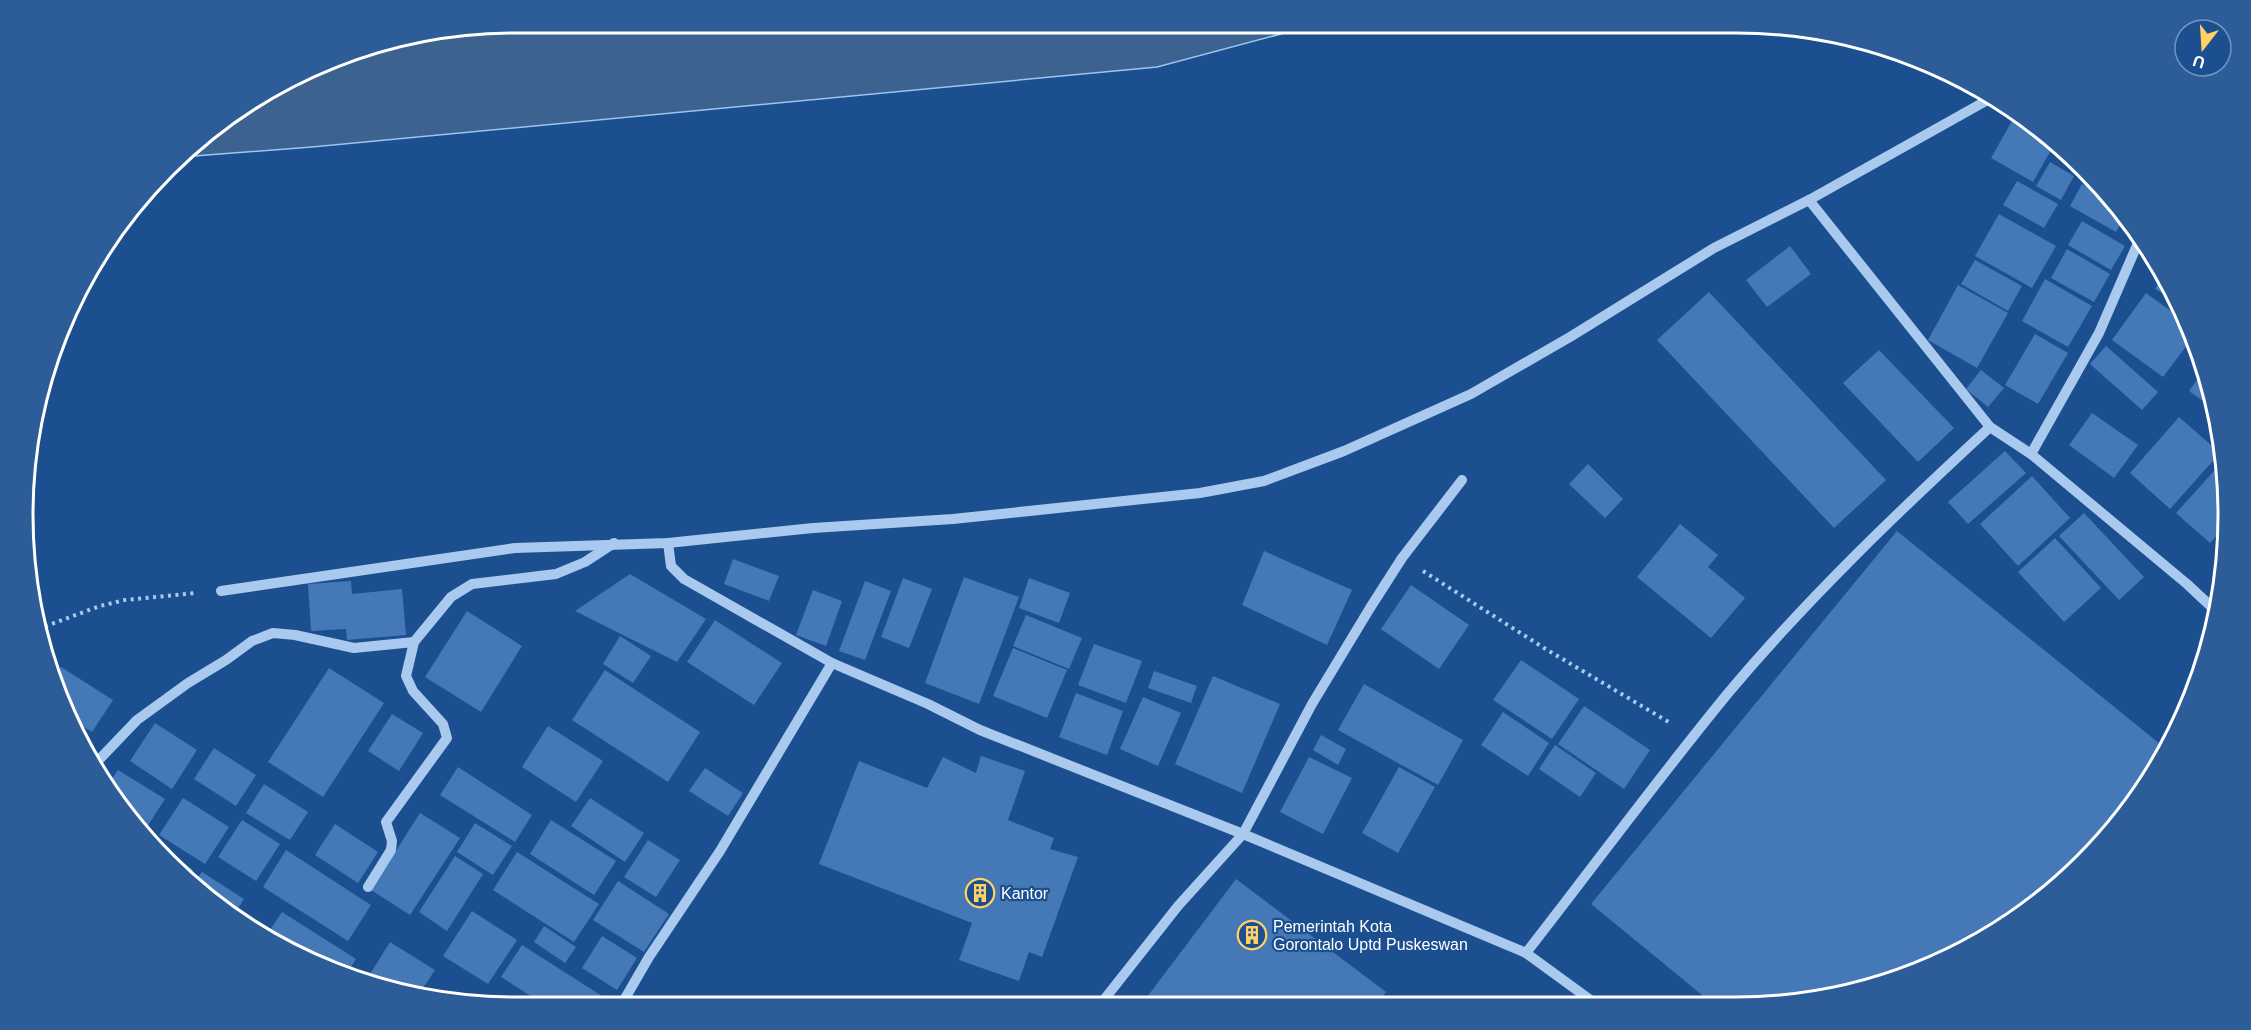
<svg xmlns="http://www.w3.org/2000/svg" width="2251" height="1030" viewBox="0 0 2251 1030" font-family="Arial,sans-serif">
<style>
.water{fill:#3c6290;stroke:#9cc4f0;stroke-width:1.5}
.building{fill:#4478b7}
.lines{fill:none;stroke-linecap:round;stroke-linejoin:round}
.path{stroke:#a9c9ee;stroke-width:4;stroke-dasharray:3 4.5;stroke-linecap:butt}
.minor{stroke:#a9c9ee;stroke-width:10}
.labels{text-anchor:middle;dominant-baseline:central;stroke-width:4.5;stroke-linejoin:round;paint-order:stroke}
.poi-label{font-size:16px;fill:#fff;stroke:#1b4f8f;text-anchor:start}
.rim{fill:none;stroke:#fff;stroke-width:3}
</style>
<rect width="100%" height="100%" fill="#1b4f8f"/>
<polygon class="water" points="515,23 1322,23 1157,67 312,147 180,157 191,144 269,88 356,49"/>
<g class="building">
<polygon points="2017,112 2055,143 2033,182 1991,158"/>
<polygon points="2077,161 2084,167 2103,190 2071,172"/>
<polygon points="2050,162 2074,176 2061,200 2036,186"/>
<polygon points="2017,181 2058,204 2044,228 2003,205"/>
<polygon points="2082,184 2113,201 2125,216 2116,232 2070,206"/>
<polygon points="1999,214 2056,246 2032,288 1975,256"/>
<polygon points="2082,221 2125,246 2111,270 2068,245"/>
<polygon points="1790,246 1811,274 1767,307 1746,280"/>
<polygon points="2067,249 2110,274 2094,302 2051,278"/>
<polygon points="1975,260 2022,286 2008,311 1961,284"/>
<polygon points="2163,274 2177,301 2155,289"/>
<polygon points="2045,279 2092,306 2068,347 2022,321"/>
<polygon points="1958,285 2008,313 1977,368 1928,340"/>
<polygon points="1709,292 1886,480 1834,528 1657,340"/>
<polygon points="2146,293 2190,325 2194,336 2163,377 2112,340"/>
<polygon points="2035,334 2068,353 2038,404 2005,385"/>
<polygon points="2106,346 2158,392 2142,410 2090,364"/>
<polygon points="1879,350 1954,428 1918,462 1843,383"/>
<polygon points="1981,370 2004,388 1988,407 1966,389"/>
<polygon points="2204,370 2215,407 2217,411 2189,391"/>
<polygon points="2092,413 2138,445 2114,478 2069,445"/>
<polygon points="2179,417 2220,453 2170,509 2130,473"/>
<polygon points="2005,451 2026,473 1968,524 1948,502"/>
<polygon points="2223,461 2228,523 2210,543 2176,513"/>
<polygon points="1588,464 1623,499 1605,518 1569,484"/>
<polygon points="2032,476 2070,518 2018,566 1980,524"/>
<polygon points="2084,513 2144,577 2119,600 2059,536"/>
<polygon points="1680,524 1718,555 1708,567 1745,598 1711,638 1637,577"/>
<polygon points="1897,531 2165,748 2155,766 2061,881 2036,906 1925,970 1801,1003 1713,1004 1591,904"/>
<polygon points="2055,538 2101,588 2064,622 2018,572"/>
<polygon points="1264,551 1352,590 1327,645 1242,605"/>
<polygon points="733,559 779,576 769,601 724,584"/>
<polygon points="630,574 706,619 677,662 575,611"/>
<polygon points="964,577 1019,597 979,704 925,683"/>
<polygon points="903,578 932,589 909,648 881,637"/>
<polygon points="1029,578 1070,593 1059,623 1019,608"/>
<polygon points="351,581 352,594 402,589 406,635 347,640 346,629 311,631 308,584"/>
<polygon points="865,581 891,591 865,660 839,651"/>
<polygon points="1411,585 1469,625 1439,669 1381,629"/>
<polygon points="813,590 842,601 826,646 796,635"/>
<polygon points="467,611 522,646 481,712 425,677"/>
<polygon points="1026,615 1082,638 1069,669 1013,646"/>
<polygon points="715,620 782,663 754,705 687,662"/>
<polygon points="620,636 651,656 633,683 603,664"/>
<polygon points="1094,644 1142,661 1126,703 1078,685"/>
<polygon points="1013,648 1067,670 1047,718 993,696"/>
<polygon points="1521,660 1579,699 1552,739 1493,700"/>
<polygon points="61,667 113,700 92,732 69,718 52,681"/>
<polygon points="329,668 384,703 323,797 268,762"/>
<polygon points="605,670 700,732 668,782 572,720"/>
<polygon points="1154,671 1197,686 1191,703 1148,688"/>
<polygon points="1213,676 1280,704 1242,793 1175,764"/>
<polygon points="1364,684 1463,740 1438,785 1338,730"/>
<polygon points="1076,693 1123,711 1107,755 1059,737"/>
<polygon points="1143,697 1181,713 1158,766 1120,749"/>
<polygon points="1584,706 1650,750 1624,789 1558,744"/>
<polygon points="1503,712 1549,743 1528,776 1481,745"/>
<polygon points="392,714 423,733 399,771 368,751"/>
<polygon points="155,723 197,750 172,789 130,761"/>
<polygon points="548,726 603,761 576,802 522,767"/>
<polygon points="1321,735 1346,749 1338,765 1313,750"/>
<polygon points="1555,745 1596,773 1580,797 1539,769"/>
<polygon points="214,748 256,775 236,806 194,779"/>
<polygon points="981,756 1025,771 1008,820 1054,838 1050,849 1078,857 1042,957 1029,952 1019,981 959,960 972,923 819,864 859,761 927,788 943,757 976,773"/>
<polygon points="1309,757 1352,778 1323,834 1280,812"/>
<polygon points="458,767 532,815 515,842 440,795"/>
<polygon points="1399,767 1435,787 1398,853 1362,833"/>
<polygon points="705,768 743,793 728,816 689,791"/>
<polygon points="118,770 165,799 145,830 108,785"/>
<polygon points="264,784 308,812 290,840 246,813"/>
<polygon points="183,798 229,827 205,864 159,835"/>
<polygon points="590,798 644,833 625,862 571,826"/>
<polygon points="420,813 460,838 410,915 371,890"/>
<polygon points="242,820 280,844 256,881 218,857"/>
<polygon points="551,820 616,861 594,895 530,854"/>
<polygon points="475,823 512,846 493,875 457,852"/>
<polygon points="335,824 378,852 358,883 315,855"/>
<polygon points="648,840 680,860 656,897 624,877"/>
<polygon points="160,847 193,870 186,880 159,848"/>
<polygon points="286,850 371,905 348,941 263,887"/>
<polygon points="517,852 599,904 574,942 493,890"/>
<polygon points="455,856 483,874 447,931 419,912"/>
<polygon points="202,872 244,899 235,913 192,886"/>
<polygon points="1236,879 1386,992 1376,1005 1141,1005"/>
<polygon points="618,881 669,914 644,952 593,920"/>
<polygon points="472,911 517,940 488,984 443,956"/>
<polygon points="282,912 356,959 345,976 327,970 268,933"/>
<polygon points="544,926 576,947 565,963 534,942"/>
<polygon points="602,936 637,958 617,990 582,968"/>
<polygon points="390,942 435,970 417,997 365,982"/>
<polygon points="522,945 613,1003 610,1007 548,1007 501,977"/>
</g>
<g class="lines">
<g class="path">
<polyline points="1423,571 1544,648 1672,724"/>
<polyline points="38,629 100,606 125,600 196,593"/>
</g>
<g class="minor">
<polyline points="1809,200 1993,97"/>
<polyline points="2031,454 2099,333 2141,236"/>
<polyline points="668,543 671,566 684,579 832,663 928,704 980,730 1243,834 1526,953 1596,1004"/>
<polyline points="221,591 515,548 668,543 813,528 953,519 1200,493 1264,481 1344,451 1471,394 1570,337 1714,248 1809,200 1990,427 2031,454 2187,584 2218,613"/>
<polyline points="93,766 137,720 188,683 226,660 252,641 273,633 295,635 354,648 414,642"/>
<polyline points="368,887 391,850 392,841 386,822 447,738 443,724 413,691 406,676 414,642 451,597 472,584 556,574 585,562 614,543"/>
<path d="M1526 953C1594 866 1659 777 1729 692 1809 597 1899 511 1990 427"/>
<polyline points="1099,1006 1178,906 1243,834 1312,704 1370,608 1402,558 1462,480"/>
<polyline points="620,1007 649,957 720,851 832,663"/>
</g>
</g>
<defs>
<g id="building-ring" transform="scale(1.5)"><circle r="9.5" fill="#1b4f8f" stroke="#ffd166" stroke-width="1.5"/><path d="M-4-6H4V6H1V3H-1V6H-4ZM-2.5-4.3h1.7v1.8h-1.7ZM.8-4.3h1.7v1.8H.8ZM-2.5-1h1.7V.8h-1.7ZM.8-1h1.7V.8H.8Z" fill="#ffd166"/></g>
</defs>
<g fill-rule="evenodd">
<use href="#building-ring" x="980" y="893"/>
<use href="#building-ring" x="1252" y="935"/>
</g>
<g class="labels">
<g class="poi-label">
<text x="1001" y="893">Kantor</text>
<text x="1273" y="926">Pemerintah Kota<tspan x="1273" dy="18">Gorontalo Uptd Puskeswan</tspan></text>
</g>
</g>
<path d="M0 0H2251V1030H0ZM515 33H1736A482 482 0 0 1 2218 515V515A482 482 0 0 1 1736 997H515A482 482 0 0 1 33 515V515A482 482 0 0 1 515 33Z" fill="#2d5d98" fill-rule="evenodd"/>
<path class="rim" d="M515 33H1736A482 482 0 0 1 2218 515V515A482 482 0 0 1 1736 997H515A482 482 0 0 1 33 515V515A482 482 0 0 1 515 33Z"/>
<g transform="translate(2203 48) rotate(197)"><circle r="28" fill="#1b4f8f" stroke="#7695bc" stroke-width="1.5"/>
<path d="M0-4.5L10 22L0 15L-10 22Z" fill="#ffd166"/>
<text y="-9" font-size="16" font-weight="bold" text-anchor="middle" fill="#ffffff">U</text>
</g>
</svg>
